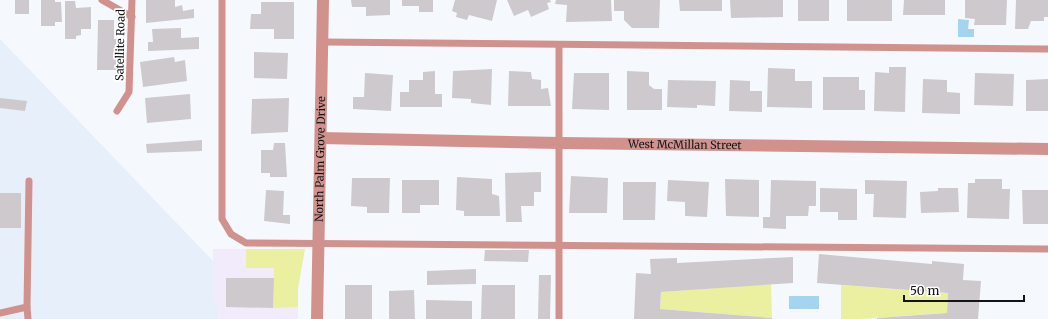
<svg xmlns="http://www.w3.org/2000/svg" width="1048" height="319" viewBox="0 0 1048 319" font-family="Merriweather,serif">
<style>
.built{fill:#e7effb}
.education{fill:#f1ebfc}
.green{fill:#ebf0a0}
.water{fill:#a3d5f3}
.building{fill:#cec9cd}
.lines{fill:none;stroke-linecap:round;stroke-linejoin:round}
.lane{stroke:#d1928e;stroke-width:7}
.street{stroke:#d1928e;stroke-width:12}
.labels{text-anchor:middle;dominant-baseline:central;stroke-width:3.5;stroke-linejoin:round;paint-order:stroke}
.street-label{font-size:11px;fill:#121415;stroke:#fff}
</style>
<rect width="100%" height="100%" fill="#f5f9fe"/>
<polygon class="built" points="0,39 213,261 213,297 219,307 218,319 0,319"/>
<polygon class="education" points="213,249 305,249 298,288 298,319 218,319 219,307 213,297"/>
<g class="green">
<polygon points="246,249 305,249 298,288 298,307 273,308 274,268 246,268"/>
<polygon points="771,284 772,318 660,309 661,292"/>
<polygon points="841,285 948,293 947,313 861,319 841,319"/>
</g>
<g class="water">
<polygon points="958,19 969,20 968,29 974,29 974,37 958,37"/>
<rect x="789" y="296" width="30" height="13"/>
</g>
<g class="building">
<rect x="15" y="0" width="14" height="14"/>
<polygon points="41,0 55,0 55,2 61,2 62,22 55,22 55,26 41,26"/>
<polygon points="146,0 175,0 175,7 182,5 183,11 194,9 194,18 146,23"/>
<polygon points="351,0 390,0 390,15 366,16 366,7 352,7"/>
<polygon points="402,0 433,0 433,12 419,12 419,6 402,6"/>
<polygon points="455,0 497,0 492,21 469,15 467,20 456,17 457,13 452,11"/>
<polygon points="507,0 550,0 551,2 547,3 549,9 531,17 528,10 514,16"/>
<polygon points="556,0 611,0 612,21 566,22 567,5 555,4"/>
<polygon points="614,0 660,0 659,28 632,28 624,20 624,11 614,11"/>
<polygon points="679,0 722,0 722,11 680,11"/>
<polygon points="730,0 783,0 783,17 731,18"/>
<rect x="798" y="0" width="31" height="21"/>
<rect x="847" y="0" width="45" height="21"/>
<polygon points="904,0 945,0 945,15 903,15"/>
<polygon points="965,0 1007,0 1006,25 974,25 975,19 965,18"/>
<polygon points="1016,0 1048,0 1048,17 1044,17 1044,21 1031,21 1028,29 1015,29"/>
<polygon points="65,1 75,1 76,8 91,7 91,29 81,29 81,35 76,36 76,39 65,39"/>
<polygon points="261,2 294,2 294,39 274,39 274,29 250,29 251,14 261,14"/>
<polygon points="98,20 114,20 114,39 122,39 121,62 118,62 117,70 97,70"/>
<polygon points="181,28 181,38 199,37 199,49 148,51 148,42 153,42 152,29"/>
<polygon points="254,52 288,53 287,79 254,78"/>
<polygon points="174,57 175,62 185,60 187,81 143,87 140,62"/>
<polygon points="889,67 906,67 905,112 874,111 875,72 889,73"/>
<polygon points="768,68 795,69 795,81 812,81 812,108 767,107"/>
<polygon points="492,69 491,105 471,103 471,99 452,98 453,71"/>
<polygon points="435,71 435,94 442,94 442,107 400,107 400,92 409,92 409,80 423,80 423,72"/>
<polygon points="509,71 531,72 532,79 541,80 541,89 548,88 551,106 508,106"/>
<polygon points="627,71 649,72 649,85 654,89 662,89 662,110 627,110"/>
<polygon points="365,73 393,75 391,111 353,109 353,97 364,97"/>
<polygon points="574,73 609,73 609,110 572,109"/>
<polygon points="975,73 1014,74 1013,106 974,105"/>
<polygon points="823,77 859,77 859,90 865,90 865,110 823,110"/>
<polygon points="923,79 947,80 947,92 960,93 960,114 922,113"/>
<polygon points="1048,79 1048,111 1026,111 1026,80"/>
<polygon points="668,80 716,81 715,106 697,105 697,108 667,107"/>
<polygon points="730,80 750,81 750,91 762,91 762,112 729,111"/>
<polygon points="190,94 191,119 147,123 145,98"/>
<polygon points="0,98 27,101 25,111 0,108"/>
<polygon points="289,98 288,132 251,134 252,99"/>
<polygon points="202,140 202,151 147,153 146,144"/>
<polygon points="274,143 285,143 287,177 270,177 270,173 261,173 261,150 273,150"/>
<polygon points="541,172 541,192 534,192 534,206 521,206 522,222 506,222 505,173"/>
<polygon points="571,176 608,178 607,213 569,213"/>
<polygon points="457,177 492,179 492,194 499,196 500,216 464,216 464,211 456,210"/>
<polygon points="352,178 390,178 389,213 367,213 367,207 351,206"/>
<polygon points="725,179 759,180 759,217 726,216"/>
<polygon points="975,179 1002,179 1002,189 1010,189 1009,219 967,218 968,183 975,183"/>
<polygon points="402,180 439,180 439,205 420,205 420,213 402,213"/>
<polygon points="668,180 709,182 707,217 685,216 685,202 667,201"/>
<polygon points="771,180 816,181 816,206 809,206 808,216 786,216 786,229 763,228 763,217 770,217"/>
<polygon points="865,180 907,181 906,218 873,217 874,194 865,194"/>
<polygon points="623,182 656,182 655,220 623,220"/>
<polygon points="820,188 857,189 857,220 838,220 838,212 820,212"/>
<polygon points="938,188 958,188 959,212 921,213 920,192 938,191"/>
<polygon points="266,190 284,191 283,215 290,215 290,224 264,221"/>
<polygon points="1022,190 1048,190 1048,224 1023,224"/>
<rect x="0" y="193" width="21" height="35"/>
<polygon points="485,250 529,250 528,262 484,261"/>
<polygon points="819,254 932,264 932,261 964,264 963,280 981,281 978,319 877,319 877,318 947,313 948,293 817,283"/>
<polygon points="793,257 793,283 661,292 660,309 772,318 772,319 634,319 636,273 651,274 650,259 677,258 677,263"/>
<polygon points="476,269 476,284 427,285 427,271"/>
<polygon points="539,275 551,275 550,319 538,319"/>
<polygon points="226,278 274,278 273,308 226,307"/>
<rect x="345" y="285" width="27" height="34"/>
<polygon points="482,285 515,285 515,319 481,319"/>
<polygon points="414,290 415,319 389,319 389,291"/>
<polygon points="426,300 472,301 472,319 426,319"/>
</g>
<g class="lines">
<g class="lane">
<polyline points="102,0 132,17"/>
<polyline points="222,0 222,219 231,234 246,243 1048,249"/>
<polyline points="323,42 1048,49"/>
<polyline points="559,45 559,319"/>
<polyline points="117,111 129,92 132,0"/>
<polyline points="27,307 28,319"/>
<polyline points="0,313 27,307 29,181"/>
</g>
<g class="street">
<path id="s1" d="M321 138 560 143 1048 149"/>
<path id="s2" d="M317 319 323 0"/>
</g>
</g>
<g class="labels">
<g class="street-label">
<text transform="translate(120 45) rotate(-89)">Satellite Road</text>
<text stroke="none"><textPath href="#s1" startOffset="364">West McMillan Street</textPath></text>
<text stroke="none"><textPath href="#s2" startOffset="160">North Palm Grove Drive</textPath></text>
</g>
</g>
<path d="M904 295v6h120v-6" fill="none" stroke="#121415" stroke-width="2"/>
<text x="910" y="295" font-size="12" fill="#121415" stroke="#ffffff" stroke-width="3" paint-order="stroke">50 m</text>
</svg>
